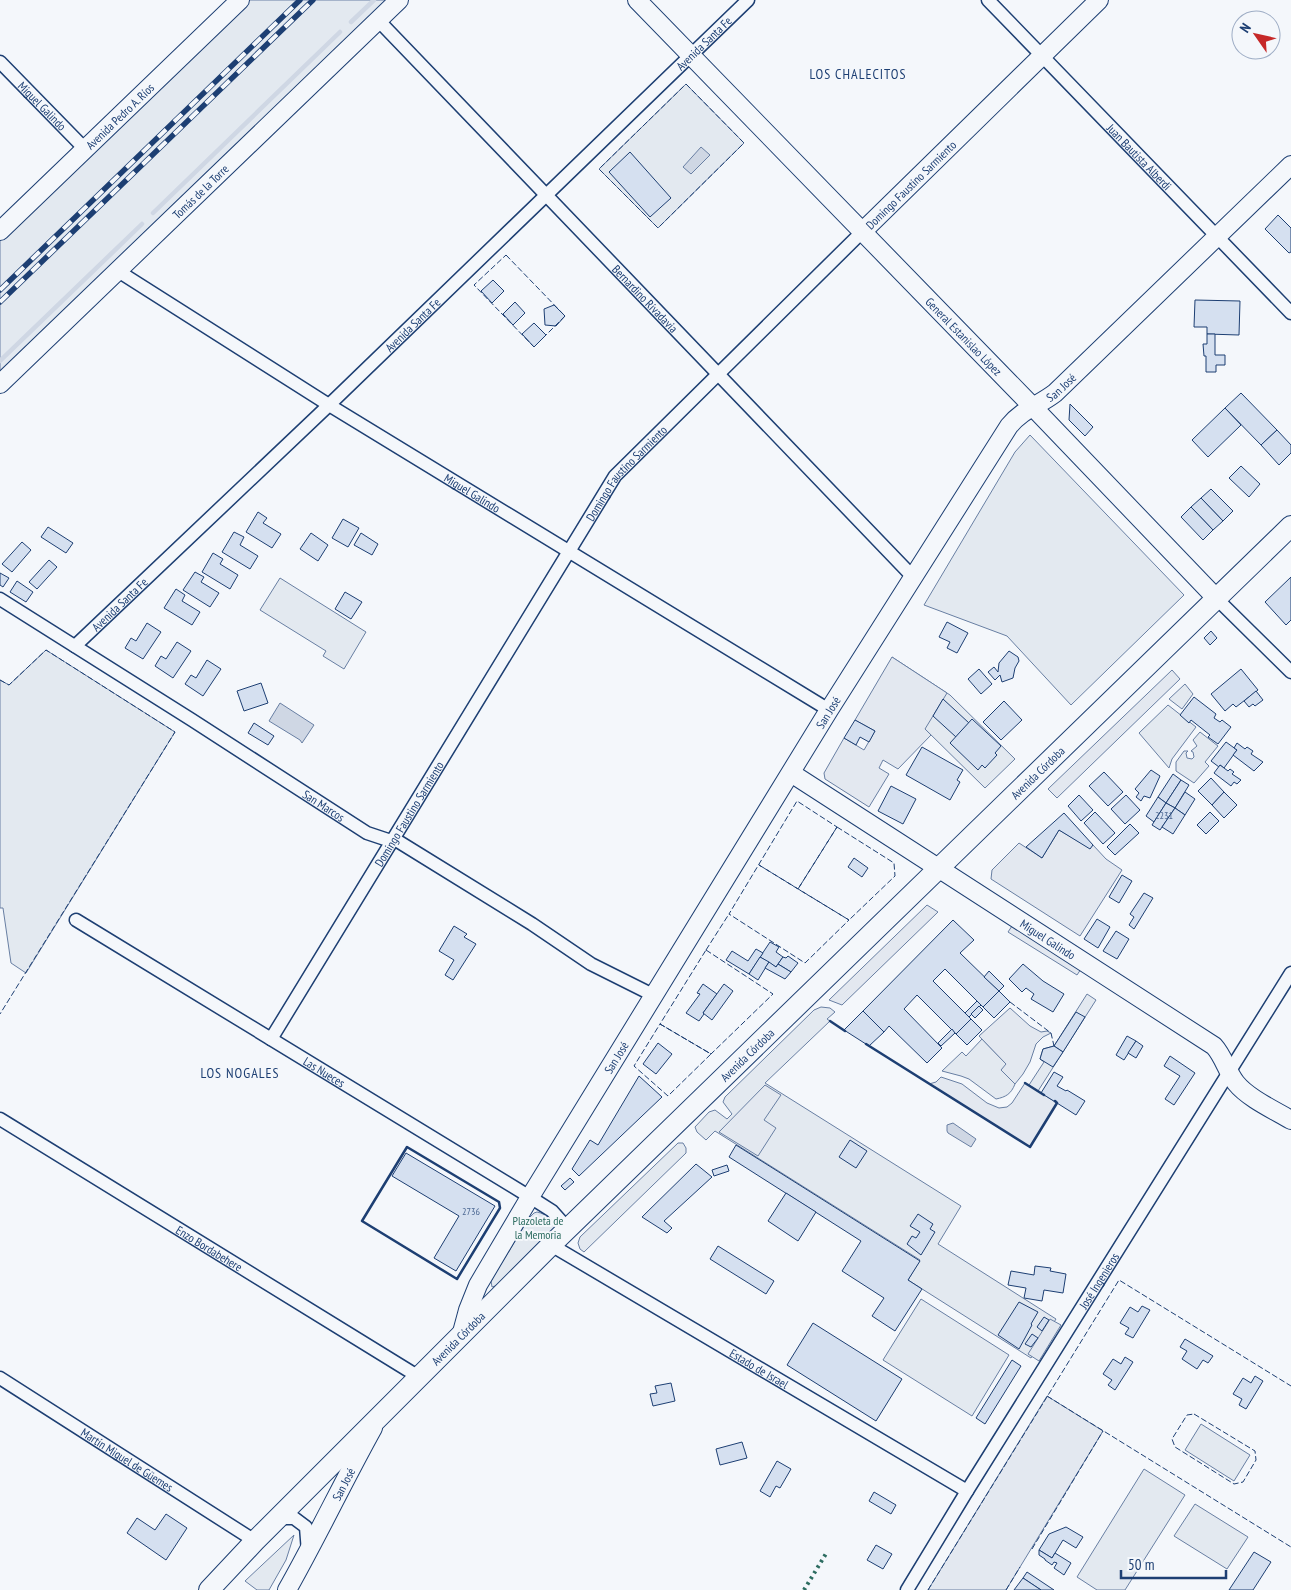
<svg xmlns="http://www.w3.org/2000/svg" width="1291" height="1590" viewBox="0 0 1291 1590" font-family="'PT Sans Narrow',sans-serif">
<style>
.green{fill:#e3e9f0;stroke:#687fa3}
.parking{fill:#e3e8f0;stroke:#687fa3}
.water{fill:#cfd7e4;stroke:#687fa3}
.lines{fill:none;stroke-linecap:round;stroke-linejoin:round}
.stream{stroke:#cfd7e4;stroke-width:4.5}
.building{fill:#d5e0f0;stroke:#1d3f73}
.street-casing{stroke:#1d3f73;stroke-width:15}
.secondary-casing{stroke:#1d3f73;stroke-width:20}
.primary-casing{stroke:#1d3f73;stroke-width:22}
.street{stroke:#f4f7fb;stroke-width:12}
.secondary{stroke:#f4f7fb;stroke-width:18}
.primary{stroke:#f4f7fb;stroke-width:20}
.rail-casing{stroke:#1d3f73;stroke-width:5.5}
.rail{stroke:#f4f7fb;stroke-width:4;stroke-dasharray:11;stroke-linecap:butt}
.hedge{stroke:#2c6c60;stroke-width:4;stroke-dasharray:2.5 4;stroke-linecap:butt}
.fence{stroke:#1d3f73;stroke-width:1;stroke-dasharray:6 2.5;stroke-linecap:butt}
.wall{stroke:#1d3f73;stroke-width:2.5}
.labels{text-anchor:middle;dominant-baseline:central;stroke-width:4;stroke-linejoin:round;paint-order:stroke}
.number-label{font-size:10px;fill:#4b6792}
.street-label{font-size:12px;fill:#1d3f73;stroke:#f4f7fb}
.park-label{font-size:12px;fill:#2c6c60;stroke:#f4f7fb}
.neighbourhood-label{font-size:14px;letter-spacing:1px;fill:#1d3f73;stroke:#f4f7fb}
</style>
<rect width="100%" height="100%" fill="#f4f7fb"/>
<g class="green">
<polygon points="240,0 399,0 0,384 0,231"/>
<polygon points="686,84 744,143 658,228 599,169"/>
<polygon points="1030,435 1184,595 1071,705 1007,636 924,605 1015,452"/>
<polygon points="280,578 366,632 344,669 323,656 326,651 260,610"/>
<polygon points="46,650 175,732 26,973 11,963 3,908 0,908 0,680 9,685"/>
<polygon points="892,657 950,695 1015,759 985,788 925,729"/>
<polygon points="1185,684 1193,694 1182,709 1169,699"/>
<polygon points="1168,705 1196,727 1172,759 1169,768 1139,733"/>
<polygon points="1200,732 1218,746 1205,762 1209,766 1194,783 1176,771 1176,762 1184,751 1188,751 1186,753 1187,758 1192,759 1194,757 1193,752 1191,751 1197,746 1193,740"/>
<polygon points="1087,994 1096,1000 1038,1091 1029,1085 1044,1062 1040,1059 1043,1049 1054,1046"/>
<polygon points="821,1007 830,1008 835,1012 827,1019 830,1021 765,1083 961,1206 938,1244 1056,1319 1031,1358 908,1280 920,1260 715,1131 706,1140 697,1132 695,1127 709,1112 715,1110 727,1119 732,1114 723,1102 725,1097 814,1010"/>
<path d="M982 1039 1007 1065 1001 1070 1015 1084C1011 1094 1006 1097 996 1099L969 1079 961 1076 942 1071 962 1052 966 1056Z"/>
<polygon points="678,1143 683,1143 686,1148 686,1153 584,1252 580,1249 578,1243 580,1237"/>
<path d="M537 1212C546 1214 552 1219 555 1227L498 1285 492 1287 491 1281 495 1274 529 1218 534 1213Z"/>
<polygon points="921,1299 1009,1355 972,1416 883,1360"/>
<polygon points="1201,1424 1250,1455 1234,1481 1185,1450"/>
<polygon points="1144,1469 1185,1495 1125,1590 1097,1590 1077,1577"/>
<polygon points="1195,1504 1248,1537 1227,1569 1174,1536"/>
<polygon points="294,1535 286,1560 269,1590 257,1590 245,1581"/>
</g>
<g class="parking">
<polygon points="892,657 947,693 925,729 931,735 898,769 883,760 879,768 889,774 869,807 825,779 824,773 844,738 864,750 875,731 855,720"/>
<polygon points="1172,670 1180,679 1057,798 1048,789"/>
<polygon points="1059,830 1090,848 1093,845 1106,859 1122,870 1080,936 991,879 992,870 1019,843 1042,858"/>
<polygon points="927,905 938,912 842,1005 829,1000"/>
<polygon points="1014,923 1083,966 1077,975 1008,932"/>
<polygon points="1010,1008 1030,1026 1041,1032 1047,1031 1051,1033 1043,1037 1036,1044 1030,1062 1023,1074 1015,1084 1001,1070 1006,1064 979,1036"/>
<polygon points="941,1077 962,1084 987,1103 999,1108 1007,1107 1012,1103 1025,1083 1057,1103 1030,1147 929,1084 936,1082"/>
<polygon points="765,1085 781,1095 764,1120 776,1128 758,1156 719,1132"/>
<polygon points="1050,1319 1061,1325 1039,1361 1028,1354"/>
<polygon points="1047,1396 1103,1431 1006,1590 928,1590"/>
</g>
<g class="water">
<polygon points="701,147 710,155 691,174 683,167"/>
<polygon points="280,703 314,725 302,743 300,740 269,721"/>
<polygon points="953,1123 976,1139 971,1147 948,1133 947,1131 947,1125"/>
</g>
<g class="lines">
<g class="stream">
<polyline points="351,22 374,0"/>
<polyline points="153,213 340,32"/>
<polyline points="0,361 142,224"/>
</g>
</g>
<g class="building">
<polygon points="630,152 671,198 650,217 609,172"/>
<polygon points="1278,215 1291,228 1291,252 1289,253 1265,229"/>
<polygon points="493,280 504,291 492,303 481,291"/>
<polygon points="1195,300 1240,301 1239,335 1207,334 1207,327 1194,327"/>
<polygon points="515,302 525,313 513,325 503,314"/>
<polygon points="554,305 565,316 556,326 545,325 544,309"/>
<polygon points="534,323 546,335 534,347 522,334"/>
<polygon points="1207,334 1215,334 1215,355 1225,355 1225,365 1216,365 1216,372 1206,372 1206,356 1204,356 1203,344 1207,344"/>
<polygon points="1241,393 1277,430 1261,445 1225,408"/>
<polygon points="1070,404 1093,427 1085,436 1069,420"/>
<polygon points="1225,408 1241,425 1208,457 1192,440"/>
<polygon points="1277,430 1291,445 1291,453 1279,465 1261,445"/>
<polygon points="1241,466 1260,484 1249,497 1229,478"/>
<polygon points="1211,489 1233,511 1223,521 1201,498"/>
<polygon points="1201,498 1223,521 1213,530 1191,507"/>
<polygon points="1191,507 1213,530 1203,540 1181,517"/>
<polygon points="258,512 267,518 263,523 281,534 272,548 246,532"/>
<polygon points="343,519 359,528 348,547 332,538"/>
<polygon points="48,527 73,543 66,553 41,537"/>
<polygon points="234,532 244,537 240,545 258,556 250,569 222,552"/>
<polygon points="311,533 328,545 318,561 300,549"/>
<polygon points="361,533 378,544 372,555 354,545"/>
<polygon points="22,542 31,550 12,572 2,564"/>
<polygon points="213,553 223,559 220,564 238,575 230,589 202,572"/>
<polygon points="49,560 57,567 37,589 29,582"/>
<polygon points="195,572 204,577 201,582 219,593 210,607 183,590"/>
<polygon points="0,573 9,578 3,587 0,585"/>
<polygon points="1291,577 1291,620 1286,625 1265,602"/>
<polygon points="17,581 33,592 26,602 10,592"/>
<polygon points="176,589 185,595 182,601 200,612 192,625 164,608"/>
<polygon points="345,592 362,602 351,619 335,609"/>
<polygon points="947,622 968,633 957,653 947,648 950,642 939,637"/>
<polygon points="147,623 161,632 143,659 125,648 131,638 136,641"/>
<polygon points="1211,631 1217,638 1210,645 1204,638"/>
<polygon points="177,642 191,651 173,678 155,666 161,656 166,659"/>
<polygon points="1009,651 1018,657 1019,661 1015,668 1013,678 1002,682 1000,675 995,680 988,672 994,667 998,672 999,663"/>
<polygon points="207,660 221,669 203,696 185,684 191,675 196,678"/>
<polygon points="979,669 992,684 981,694 968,679"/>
<polygon points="1241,669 1258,690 1236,707 1233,704 1225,711 1211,694"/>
<polygon points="261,683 268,703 244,711 237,691"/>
<polygon points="1256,691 1263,700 1255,706 1253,704 1249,707 1244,701"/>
<polygon points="1194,697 1216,714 1214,718 1220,722 1222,720 1231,727 1218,744 1208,737 1210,735 1191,720 1189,723 1180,715"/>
<polygon points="943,699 969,723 956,737 933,716"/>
<polygon points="1004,701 1022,720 1001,740 983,722"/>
<polygon points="972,719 1001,746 995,753 997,755 985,768 982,765 978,770 950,743"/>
<polygon points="855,720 875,731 869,742 860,737 856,745 844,738"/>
<polygon points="254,723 274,736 268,745 248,733"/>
<polygon points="1226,742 1237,750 1224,768 1220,765 1219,767 1211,761"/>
<polygon points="1237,743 1245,749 1247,747 1253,751 1251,754 1263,762 1254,771 1233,755 1237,750 1234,748"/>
<polygon points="922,747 963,770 957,780 960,782 950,800 906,775"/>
<polygon points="1220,765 1228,771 1230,769 1234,772 1232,774 1241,780 1237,784 1234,782 1231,786 1214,773"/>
<polygon points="1151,770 1160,776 1150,798 1144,796 1141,801 1136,797 1139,793 1135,789"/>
<polygon points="1104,772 1123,792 1108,806 1089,786"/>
<polygon points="1173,774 1181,780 1166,803 1158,797"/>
<polygon points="1211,778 1224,792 1212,805 1198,791"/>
<polygon points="1181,780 1189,785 1175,808 1166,803"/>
<polygon points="891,786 916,799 903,824 878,811"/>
<polygon points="1185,792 1195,799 1185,815 1175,808"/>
<polygon points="1224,792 1237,805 1224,818 1212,805"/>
<polygon points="1079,795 1093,810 1081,821 1068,806"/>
<polygon points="1126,795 1140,810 1125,824 1111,809"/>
<polygon points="1158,797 1166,803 1154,822 1146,816"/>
<polygon points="1166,803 1175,808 1160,830 1152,825"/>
<polygon points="1175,808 1185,815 1173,834 1162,827"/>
<polygon points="1095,812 1115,833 1103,844 1084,823"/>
<polygon points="1210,812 1219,821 1206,834 1197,825"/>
<polygon points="1064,813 1093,845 1090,849 1059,830 1042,858 1026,847"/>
<polygon points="1130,824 1139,833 1115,855 1107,847"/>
<polygon points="854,858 868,868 862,877 848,867"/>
<polygon points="1122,875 1132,881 1119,903 1109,897"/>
<polygon points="1144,893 1153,898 1134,929 1129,925 1134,917 1130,914"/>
<polygon points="1097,919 1110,927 1098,948 1084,939"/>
<polygon points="953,920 974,940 960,953 999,991 983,1007 945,969 933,981 971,1019 956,1034 917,995 904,1009 942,1048 927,1063 889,1026 884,1032 863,1011"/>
<polygon points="454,926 467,934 464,937 476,944 453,980 445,975 454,960 439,951"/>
<polygon points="1116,931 1129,939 1117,959 1103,951"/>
<polygon points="770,942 779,947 776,952 783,957 776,967 760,957"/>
<polygon points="756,949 763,953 749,974 726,960 732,951 748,961"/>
<polygon points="788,956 798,963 791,972 778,964 783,957 786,958"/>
<polygon points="760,957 769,962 758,980 749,974"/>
<polygon points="769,962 776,967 778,964 791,972 785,979 765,968"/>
<polygon points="1023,964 1043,981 1064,994 1053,1012 1031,999 1034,994 1026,988 1022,992 1009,979"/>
<polygon points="989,971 1004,986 999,991 984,977"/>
<polygon points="703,984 717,994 703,1013 704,1014 699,1021 686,1013 700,994 697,993"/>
<polygon points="724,984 733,991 712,1020 703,1013"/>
<polygon points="999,991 1010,1002 994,1018 983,1007"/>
<polygon points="977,1001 981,1005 969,1017 965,1013"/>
<polygon points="979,1006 983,1010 975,1018 971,1014"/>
<polygon points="863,1011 884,1032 869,1046 844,1030"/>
<polygon points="1076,1012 1085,1017 1063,1052 1054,1046"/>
<polygon points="971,1019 982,1030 967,1045 956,1034"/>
<polygon points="952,1029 955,1033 941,1046 938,1043"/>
<polygon points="1127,1036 1136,1041 1124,1060 1116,1055"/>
<polygon points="1136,1041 1143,1046 1136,1058 1128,1053"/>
<polygon points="658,1043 672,1054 656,1074 643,1064"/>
<polygon points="1054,1046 1063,1052 1053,1067 1040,1059 1043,1049"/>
<polygon points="1170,1056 1195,1073 1174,1105 1165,1099 1180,1076 1164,1066"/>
<polygon points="1054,1072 1063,1077 1057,1086 1066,1091 1067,1090 1085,1101 1076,1115 1041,1093"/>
<polygon points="639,1076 662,1097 579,1176 572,1169 590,1140 598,1145"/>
<polygon points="850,1140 867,1151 856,1168 839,1157"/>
<polygon points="736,1145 920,1261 908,1280 922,1289 895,1331 872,1316 884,1298 842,1271 861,1241 729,1157"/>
<polygon points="406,1153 495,1206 456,1271 434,1258 459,1216 392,1176"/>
<polygon points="696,1164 712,1177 664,1221 672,1228 667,1233 642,1217"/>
<polygon points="727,1165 729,1171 714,1176 712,1170"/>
<polygon points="570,1178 574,1182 565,1190 561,1186"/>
<polygon points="786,1193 816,1212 798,1241 768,1221"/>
<polygon points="918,1214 933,1224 930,1229 935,1232 921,1255 907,1244 912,1236 916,1238 920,1232 910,1226"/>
<polygon points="718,1246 774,1281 766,1294 710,1259"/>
<polygon points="1035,1266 1051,1268 1050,1271 1066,1274 1063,1293 1044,1290 1042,1301 1024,1298 1026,1288 1008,1285 1011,1271 1034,1275"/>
<polygon points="1019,1302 1038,1312 1031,1324 1032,1325 1019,1349 998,1335"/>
<polygon points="1142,1306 1150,1310 1133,1338 1125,1334 1129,1328 1120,1323 1130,1307 1138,1312"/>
<polygon points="1044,1317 1049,1320 1042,1331 1037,1327"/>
<polygon points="813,1323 902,1379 876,1421 787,1365"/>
<polygon points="1032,1334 1038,1338 1031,1347 1025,1344"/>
<polygon points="1185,1339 1213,1356 1208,1363 1203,1360 1197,1369 1182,1359 1187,1351 1180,1347"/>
<polygon points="1125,1357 1133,1362 1115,1390 1108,1385 1112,1380 1103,1374 1113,1359 1121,1364"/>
<polygon points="1012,1360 1021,1366 985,1424 976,1418"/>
<polygon points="1255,1376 1263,1381 1246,1409 1239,1405 1242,1399 1233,1394 1243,1378 1251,1383"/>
<polygon points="671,1383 675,1401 653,1406 650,1394 657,1393 655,1386"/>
<polygon points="742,1442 747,1458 720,1465 716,1449"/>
<polygon points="777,1461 791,1469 780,1488 776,1486 770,1497 760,1491"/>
<polygon points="874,1492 896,1505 891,1514 869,1501"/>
<polygon points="166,1514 187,1528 166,1560 127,1533 137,1518 155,1530"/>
<polygon points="1066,1527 1083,1537 1076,1548 1063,1540 1052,1558 1039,1550 1049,1534"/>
<polygon points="876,1545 892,1554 883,1569 867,1560"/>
<polygon points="1039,1550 1052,1558 1055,1553 1071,1563 1064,1575 1054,1568 1057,1563 1054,1562 1052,1565 1045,1560 1045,1559 1039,1555"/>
<polygon points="1254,1552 1271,1562 1253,1590 1229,1590"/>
<polygon points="1027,1572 1054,1590 1041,1590 1023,1578"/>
<polygon points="1023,1578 1041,1590 1014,1590"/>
</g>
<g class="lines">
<g class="street-casing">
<g id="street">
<path id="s1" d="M988 0 1291 313"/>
<path id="s2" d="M378 20 913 577"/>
<path id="s3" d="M0 62 85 149"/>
<path id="s4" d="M118 271 329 405 829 710"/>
<path id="s5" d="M0 599 192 720 367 833 391 841 396 840 532 924 591 964 653 995"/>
<polyline points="1217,599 1291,672"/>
<path id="s6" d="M75 646 329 405 748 0"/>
<path id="s7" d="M76 920 530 1197 552 1211 568 1229"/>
<path id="s8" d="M271 1039 615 476 862 232"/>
<path id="s9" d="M0 1119 419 1377"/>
<path id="s10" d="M551 1245 967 1491"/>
<path id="s11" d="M0 1378 255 1541"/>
<polyline points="279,1518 294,1518 306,1527 308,1552"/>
<path id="s12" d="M907 1590 967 1491 1291 973"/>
</g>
</g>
<g class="secondary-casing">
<g id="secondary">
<path id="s13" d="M637 0 1033 407 1217 599"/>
<path id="s14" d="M0 231 240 0"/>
<path id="s15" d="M862 232 1099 0"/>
<path id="s16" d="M0 384 399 0"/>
<path id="s17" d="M791 773 1214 1046C1224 1057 1227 1072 1236 1083 1248 1098 1274 1110 1291 1120"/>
<path id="s18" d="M461 1336 468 1310 478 1285 530 1197 829 710 1009 426C1023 409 1038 406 1055 393L1291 165"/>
<path id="s19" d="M287 1590C317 1537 343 1482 373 1428"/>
</g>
</g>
<g class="primary-casing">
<g id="primary">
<path id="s20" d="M209 1590 255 1541 551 1245 1291 526"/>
</g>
</g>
<use href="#street" class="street"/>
<use href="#secondary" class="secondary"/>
<use href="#primary" class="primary"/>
<g class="rail-casing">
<g id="rail">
<polyline points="0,290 300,0"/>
<polyline points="0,302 313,0"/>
</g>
</g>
<use href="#rail" class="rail"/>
<polyline class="hedge" points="804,1590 827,1552"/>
<g class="fence">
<polygon points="686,84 744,143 658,228 599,169"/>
<polygon points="506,255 565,316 534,347 474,285"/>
<polyline points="0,680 9,685 46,650 175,732 0,1014"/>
<polygon points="837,827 894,863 895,876 849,920 798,889"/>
<polyline points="759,865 849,920 805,963 729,914 797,801 837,827 798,889 759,865"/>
<polygon points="706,950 773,994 711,1054 660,1024"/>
<polyline points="706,950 729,914"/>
<polyline points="1010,1002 1051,1033 1054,1046"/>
<polygon points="660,1024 711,1054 668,1096 634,1066"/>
<polyline points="1047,1396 1291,1547"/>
<polygon points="1194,1414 1255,1451 1256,1460 1243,1482 1234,1484 1175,1447 1172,1439 1187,1415"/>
<polyline points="1032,1549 1103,1431"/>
<polyline points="928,1590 1119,1280 1291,1386"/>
<polyline points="1006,1590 1020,1567"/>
</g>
<g class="wall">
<polyline points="830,1021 845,1031"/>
<polyline points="866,1044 1030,1147 1057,1103 1055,1101"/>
<polyline points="1025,1083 1044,1095"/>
<polygon points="407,1147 499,1202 500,1208 457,1279 362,1221"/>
</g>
</g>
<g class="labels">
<g class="number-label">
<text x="1164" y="815">2231</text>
<text x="471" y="1211">2736</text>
</g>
<g class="street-label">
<text stroke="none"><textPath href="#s6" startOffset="871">Avenida Santa Fe</textPath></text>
<text stroke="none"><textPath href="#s3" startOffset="61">Miguel Galindo</textPath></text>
<text stroke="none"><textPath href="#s14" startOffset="166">Avenida Pedro A. Ríos</textPath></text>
<text stroke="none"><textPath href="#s1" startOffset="218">Juan Bautista Alberdi</textPath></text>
<text stroke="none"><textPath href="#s15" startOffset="68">Domingo Faustino Sarmiento</textPath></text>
<text stroke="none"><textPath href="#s16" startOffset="278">Tomás de la Torre</textPath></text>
<text stroke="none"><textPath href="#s2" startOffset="386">Bernardino Rivadavia</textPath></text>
<text stroke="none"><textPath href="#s6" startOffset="466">Avenida Santa Fe</textPath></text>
<text stroke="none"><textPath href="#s13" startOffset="469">General Estanislao López</textPath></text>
<text stroke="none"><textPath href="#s18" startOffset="1129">San José</textPath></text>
<text stroke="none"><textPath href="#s8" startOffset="669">Domingo Faustino Sarmiento</textPath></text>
<text stroke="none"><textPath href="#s4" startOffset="418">Miguel Galindo</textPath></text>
<text stroke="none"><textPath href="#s6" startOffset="61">Avenida Santa Fe</textPath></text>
<text stroke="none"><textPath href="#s18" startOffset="725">San José</textPath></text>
<text stroke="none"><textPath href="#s20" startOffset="1164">Avenida Córdoba</textPath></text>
<text stroke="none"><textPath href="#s5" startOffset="384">San Marcos</textPath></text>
<text stroke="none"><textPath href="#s8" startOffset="264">Domingo Faustino Sarmiento</textPath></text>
<text stroke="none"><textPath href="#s17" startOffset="306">Miguel Galindo</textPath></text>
<text stroke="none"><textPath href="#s20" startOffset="759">Avenida Córdoba</textPath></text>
<text stroke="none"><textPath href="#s18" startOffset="320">San José</textPath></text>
<text stroke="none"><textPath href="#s7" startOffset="291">Las Nueces</textPath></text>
<text stroke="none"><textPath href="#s9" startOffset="246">Enzo Bordabehere</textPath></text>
<text stroke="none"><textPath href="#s12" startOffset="364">José Ingenieros</textPath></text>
<text stroke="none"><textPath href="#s20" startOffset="354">Avenida Córdoba</textPath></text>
<text stroke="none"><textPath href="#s10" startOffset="242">Estado de Israel</textPath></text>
<text stroke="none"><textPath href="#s11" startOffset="151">Martín Miguel de Güemes</textPath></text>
<text stroke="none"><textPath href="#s19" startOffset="120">San José</textPath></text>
</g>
<g class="park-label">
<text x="538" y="1220">Plazoleta de<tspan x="538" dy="14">la Memoria</tspan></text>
</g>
<g class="neighbourhood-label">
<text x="858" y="74">LOS CHALECITOS</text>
<text x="240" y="1073">LOS NOGALES</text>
</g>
</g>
<g transform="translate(1256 35) rotate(304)"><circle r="24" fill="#f4f7fb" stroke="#9eadc5"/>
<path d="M0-4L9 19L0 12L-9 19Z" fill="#c62828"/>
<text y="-8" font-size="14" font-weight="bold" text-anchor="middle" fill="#1d3f73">N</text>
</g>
<path d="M1121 1570v8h105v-8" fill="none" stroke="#1d3f73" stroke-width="2.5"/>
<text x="1128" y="1570" font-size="15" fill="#1d3f73" stroke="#f4f7fb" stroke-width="4" paint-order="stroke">50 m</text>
</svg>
